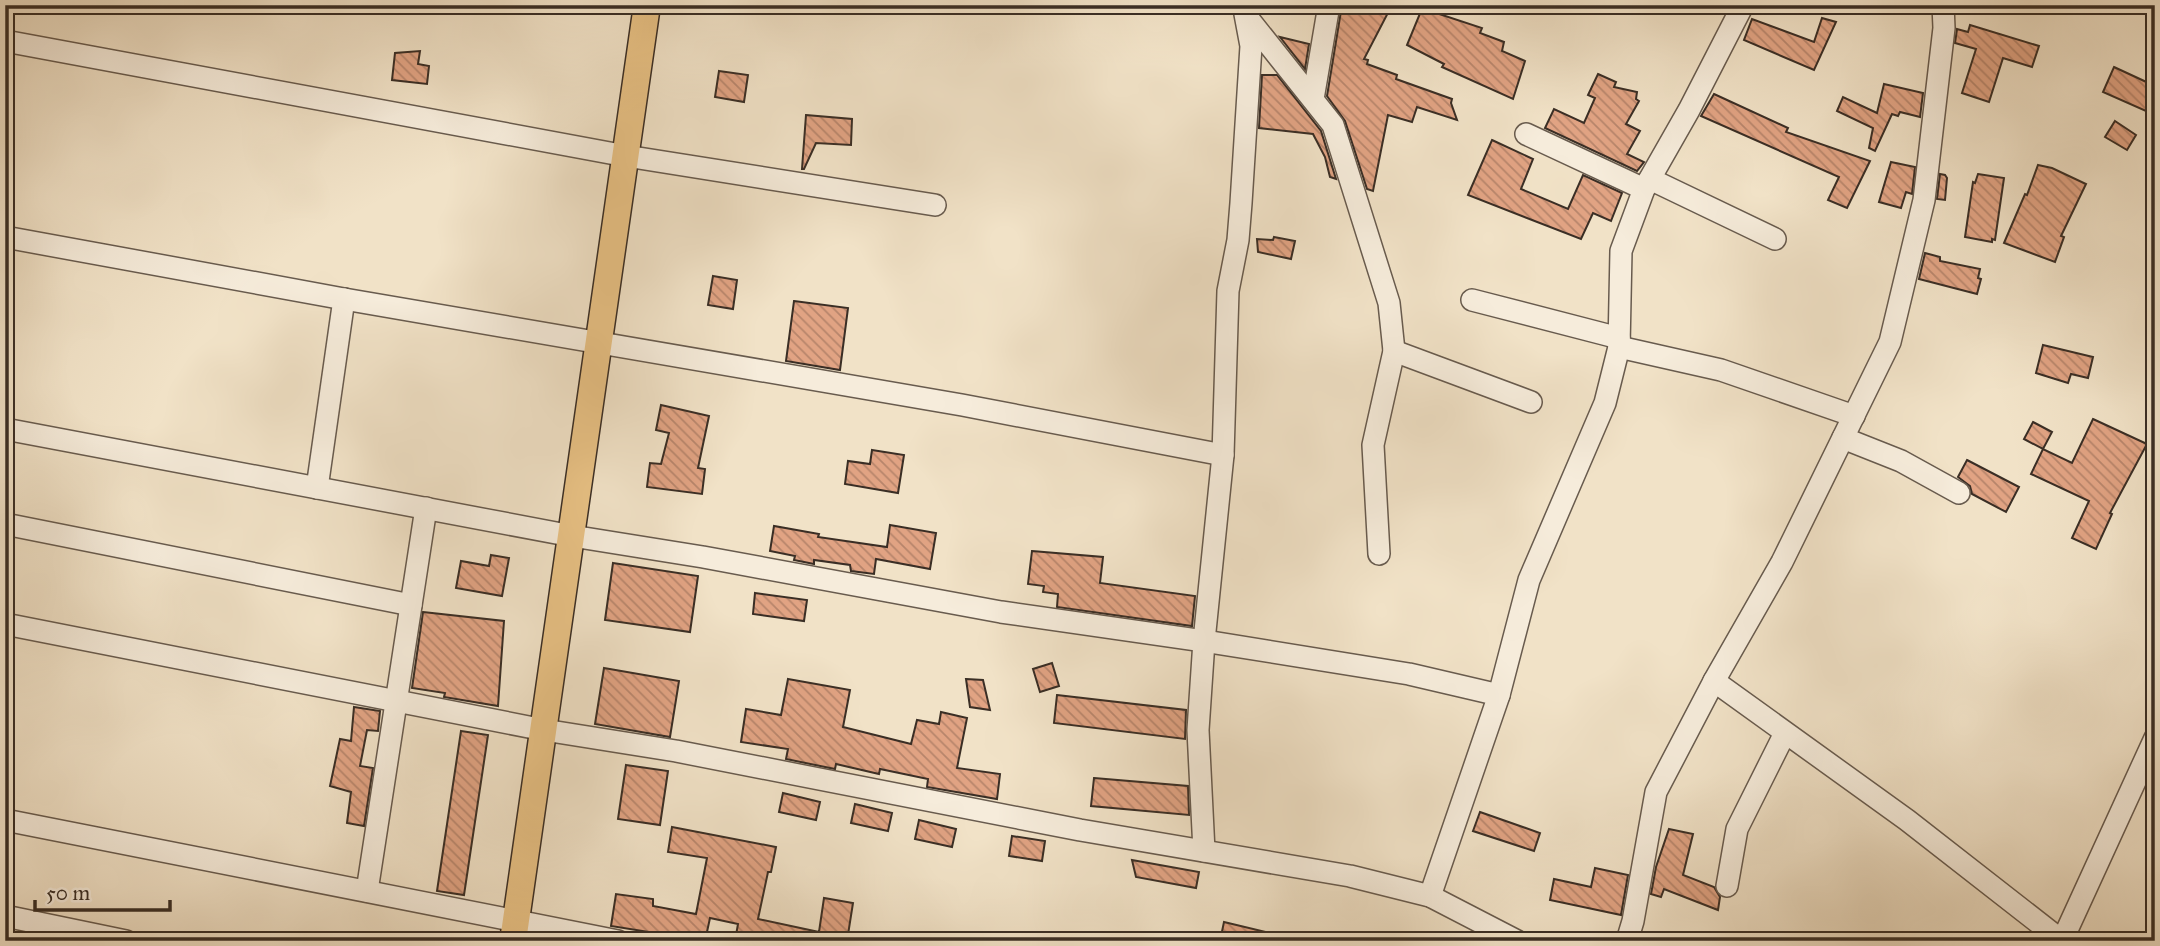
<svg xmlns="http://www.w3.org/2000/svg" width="2160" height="946" viewBox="0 0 2160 946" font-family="'IM FELL Great Primer',serif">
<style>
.building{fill:url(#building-back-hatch);stroke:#3a2e25;stroke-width:2}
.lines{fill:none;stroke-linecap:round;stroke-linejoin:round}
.minor-casing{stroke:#685b4e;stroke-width:24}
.major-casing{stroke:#3a2e25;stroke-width:29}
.minor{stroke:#f6ecdb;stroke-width:21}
.major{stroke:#e8c184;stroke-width:26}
</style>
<defs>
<pattern id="building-back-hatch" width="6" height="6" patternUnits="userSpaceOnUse" patternTransform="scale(1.75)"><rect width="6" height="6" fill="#e1a383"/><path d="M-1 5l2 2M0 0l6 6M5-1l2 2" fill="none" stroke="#b7856b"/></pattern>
</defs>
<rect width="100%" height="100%" fill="#f1e2c7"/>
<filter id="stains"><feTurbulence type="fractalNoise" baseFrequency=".00286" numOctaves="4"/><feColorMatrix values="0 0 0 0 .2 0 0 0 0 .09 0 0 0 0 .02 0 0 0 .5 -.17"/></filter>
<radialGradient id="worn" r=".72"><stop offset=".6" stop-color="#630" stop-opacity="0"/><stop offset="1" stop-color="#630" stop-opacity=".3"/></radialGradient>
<g class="building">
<polygon points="1342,5 1392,5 1364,59 1368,60 1367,64 1397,75 1396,79 1452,99 1451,103 1457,120 1417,107 1412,122 1388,115 1373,191 1367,189 1345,121 1327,96"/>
<polygon points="1424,9 1482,28 1480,33 1504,42 1502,51 1525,61 1513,99 1442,67 1444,64 1407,45 1421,11 1424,12"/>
<polygon points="1822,18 1836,22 1814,70 1744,40 1752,19 1814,42"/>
<polygon points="1970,25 2039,46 2032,67 2003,58 1989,102 1962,93 1976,49 1955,43 1957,29 1968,32"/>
<polygon points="1280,37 1309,44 1305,69"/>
<polygon points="420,51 418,64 429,66 427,84 392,80 395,53"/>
<polygon points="2114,67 2155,86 2155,115 2103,92"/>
<polygon points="719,71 748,75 744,102 715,97"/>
<polygon points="1598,74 1616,82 1614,87 1637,92 1636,99 1639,101 1626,124 1640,131 1627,154 1644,162 1637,171 1545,128 1554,109 1584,123 1595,98 1588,95"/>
<polygon points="1262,75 1277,75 1321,131 1336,179 1330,177 1325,157 1313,134 1259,128"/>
<polygon points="1884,84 1923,93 1920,117 1900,112 1898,116 1892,114 1875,151 1869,148 1873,128 1837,111 1843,97 1877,113"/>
<polygon points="1714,94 1788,128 1786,132 1870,161 1847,208 1828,200 1839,177 1701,116"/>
<polygon points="806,115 852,119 851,145 816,143 804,169 802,169"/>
<polygon points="2115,121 2136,135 2127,150 2105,137"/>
<polygon points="1492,140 1533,159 1521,189 1568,209 1583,175 1622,193 1611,221 1593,213 1581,239 1468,195"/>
<polygon points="1891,162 1915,167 1912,194 1906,192 1901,208 1879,202"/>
<polygon points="2038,165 2052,168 2086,184 2061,236 2064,237 2055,262 2004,243 2025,194 2027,195"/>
<polygon points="1940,174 1945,175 1947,178 1945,200 1937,199"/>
<polygon points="1978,174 2004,178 1995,240 1992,239 1992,242 1965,237 1973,182 1975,183"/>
<polygon points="1274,237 1295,241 1291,259 1258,252 1257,239 1273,240"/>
<polygon points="1925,253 1940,257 1940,261 1980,269 1978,278 1981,279 1977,294 1919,279"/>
<polygon points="713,276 737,280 733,309 708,305"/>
<polygon points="794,301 848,308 840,370 786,361"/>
<polygon points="2043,345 2093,357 2088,378 2071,374 2068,383 2036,373"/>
<polygon points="661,405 709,416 698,468 705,469 702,494 647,487 650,463 661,464 669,433 656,430"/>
<polygon points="2093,419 2147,444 2110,513 2112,514 2096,549 2072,538 2089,501 2031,474 2043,449 2072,463"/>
<polygon points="2033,422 2052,432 2043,449 2024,439"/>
<polygon points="872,450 904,455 898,493 845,484 848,461 870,464"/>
<polygon points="1967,460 2019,487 2006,512 1972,494 1970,486 1958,477"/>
<polygon points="890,525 936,533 930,569 876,559 874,574 851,571 850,565 814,560 814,564 794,560 795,556 770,551 774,526 819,534 818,537 887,547"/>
<polygon points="1032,551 1103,557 1100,583 1195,596 1192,626 1057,607 1058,594 1043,592 1044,586 1028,584"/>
<polygon points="491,555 509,558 502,596 456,588 461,561 489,566"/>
<polygon points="613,563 698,576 690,632 605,620"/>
<polygon points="755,593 807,600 804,621 753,614"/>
<polygon points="423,612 504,621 498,706 444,697 445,693 412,688"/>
<polygon points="1052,663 1059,686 1040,692 1033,669"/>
<polygon points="604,668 679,681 670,737 595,724"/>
<polygon points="788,679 850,690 843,727 911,744 917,720 939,724 941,712 967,718 957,768 1000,774 997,799 927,787 928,779 880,769 879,774 836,764 835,769 786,759 788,749 741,742 746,709 781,715"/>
<polygon points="966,679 983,680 990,710 970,707"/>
<polygon points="1057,695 1186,710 1185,739 1054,723"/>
<polygon points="354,707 380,711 378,731 367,730 360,766 373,768 364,826 347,823 351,792 330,786 340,739 351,741"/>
<polygon points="461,731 488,735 464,895 437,891"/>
<polygon points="626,765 668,771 660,825 618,819"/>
<polygon points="1094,778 1188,786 1189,815 1091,806"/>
<polygon points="783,793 820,802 816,820 779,812"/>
<polygon points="855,804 892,813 888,831 851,823"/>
<polygon points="1480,812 1540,833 1534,851 1473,831"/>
<polygon points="919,820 956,829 952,847 915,839"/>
<polygon points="672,827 776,847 771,872 768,872 758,919 819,932 824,898 853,903 847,941 735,941 738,924 710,918 705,941 611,926 616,894 653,899 653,906 696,914 707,858 668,852"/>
<polygon points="1669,829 1693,834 1683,875 1714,887 1720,897 1718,910 1664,889 1661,897 1651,894 1656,867"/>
<polygon points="1012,836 1045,841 1042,861 1009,856"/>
<polygon points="1132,860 1199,872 1196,888 1136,877"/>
<polygon points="1595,868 1628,875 1621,915 1550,900 1554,879 1591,887"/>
<polygon points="1224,922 1278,935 1278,941 1220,941"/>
</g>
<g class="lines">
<g class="minor-casing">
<g id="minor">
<polyline points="1247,17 1333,125 1389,303 1394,351 1373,445 1379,554"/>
<polyline points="5,41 626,156 935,205"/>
<polyline points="1313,99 1329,5"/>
<polyline points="1526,134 1644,189"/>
<polyline points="1650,179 1775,239"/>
<polyline points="5,237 344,299 962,405 1223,455"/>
<polyline points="1472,300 1619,338"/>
<polyline points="1619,347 1721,370 1854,416"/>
<polyline points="1394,351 1531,402"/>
<polyline points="5,429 572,536 703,557 1001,612 1204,641 1409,674 1499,695"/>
<polyline points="1843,438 1901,461 1959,493"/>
<polyline points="317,488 344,299"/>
<polyline points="5,524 411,605"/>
<polyline points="5,624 544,730 676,751 1080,830 1350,876 1430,896 1517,941"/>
<polyline points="1714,681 1907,820 2062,941"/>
<polyline points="5,820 618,941"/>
<polyline points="1204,851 1198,730 1204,641 1223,455 1228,291 1238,240 1241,203 1251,46 1245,14"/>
<polyline points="1727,886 1737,829 1785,733"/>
<polyline points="367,891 426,508"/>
<polyline points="1430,896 1499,695 1529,580 1605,403 1619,347 1621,251 1644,189 1689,110 1743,5"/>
<polyline points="5,916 126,941"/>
<polyline points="1627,941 1633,921 1656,792 1714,681 1782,562 1890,342 1924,200 1944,28 1943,5"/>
<polyline points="2062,941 2155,738"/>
</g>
</g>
<g class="major-casing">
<polyline id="major" points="513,941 647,5"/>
</g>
<use href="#minor" class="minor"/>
<use href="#major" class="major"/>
</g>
<rect width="2160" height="946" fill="none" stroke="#f1e2c7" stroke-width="28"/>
<rect x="7" y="7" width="2146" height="932" fill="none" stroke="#3a2e25" stroke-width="3.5"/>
<rect x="14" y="14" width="2132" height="918" fill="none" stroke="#3a2e25" stroke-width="2"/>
<path d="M35 900v10h135v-10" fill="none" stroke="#3a2e25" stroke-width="3.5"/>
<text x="46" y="900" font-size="21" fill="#3a2e25" stroke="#f6ecdb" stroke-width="5" paint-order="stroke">50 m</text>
<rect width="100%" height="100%" filter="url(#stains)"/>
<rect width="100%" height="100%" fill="url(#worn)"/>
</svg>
